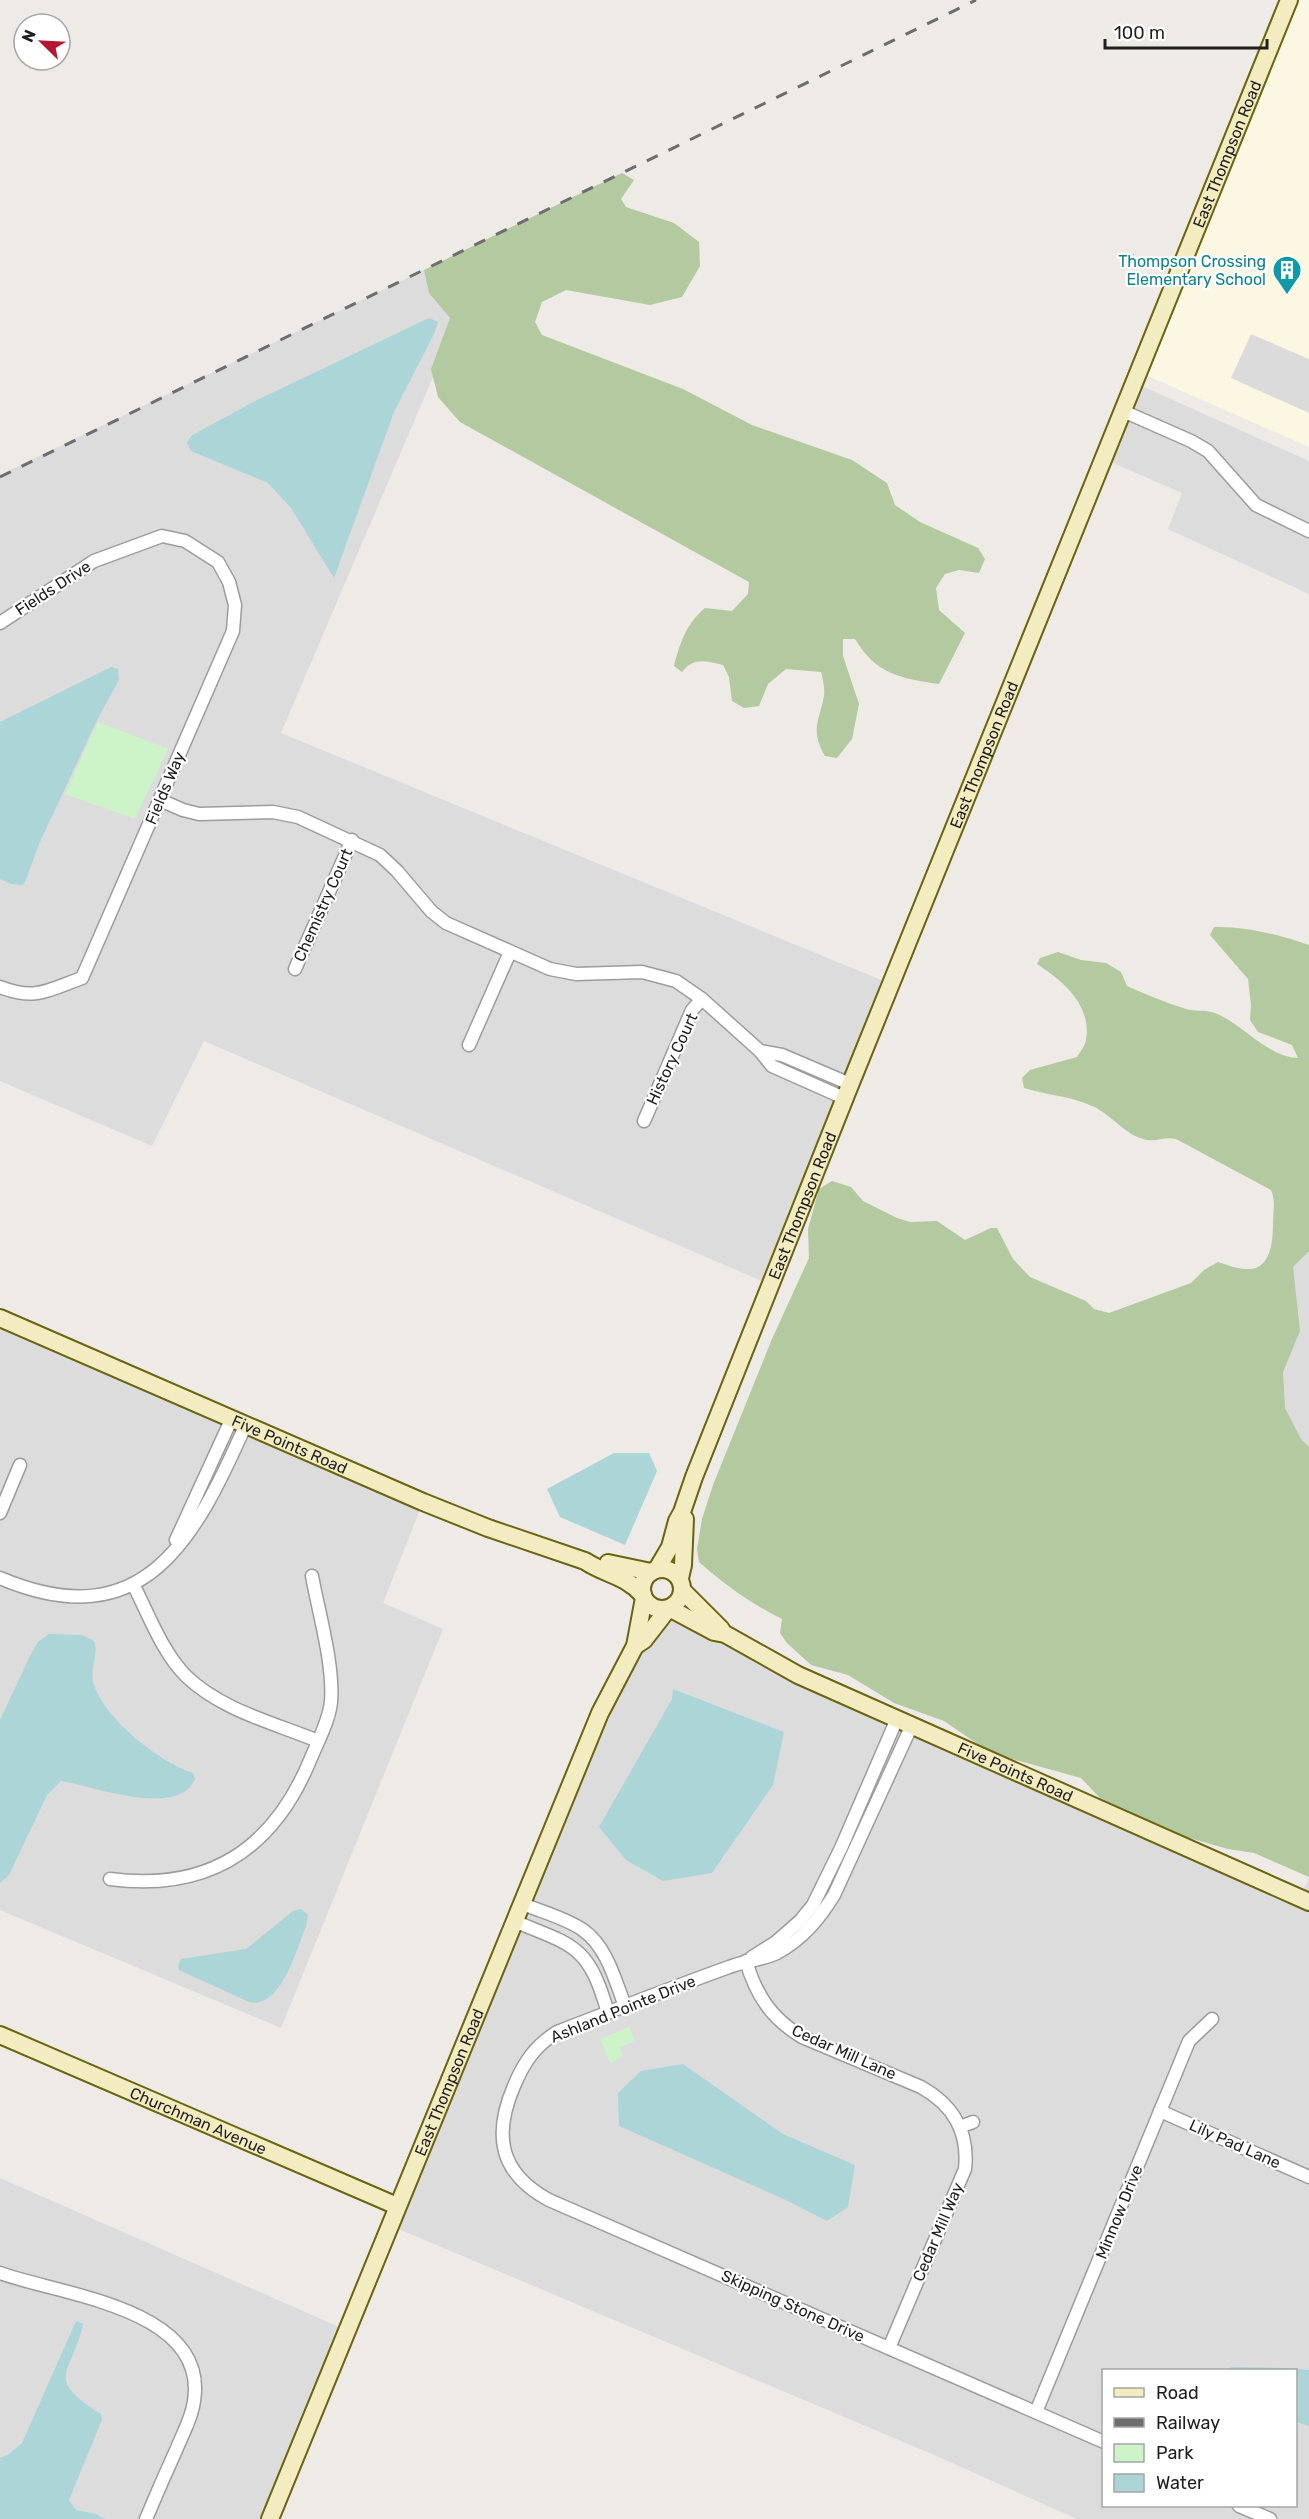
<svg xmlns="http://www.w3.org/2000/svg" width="1309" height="2519" viewBox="0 0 1309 2519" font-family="Rubik,sans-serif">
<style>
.residential{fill:#dddcdc;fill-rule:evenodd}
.education{fill:#fcf7e2}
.forest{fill:#b3c99f}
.park{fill:#ccf4c8}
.parking{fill:#dbdbdb}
.water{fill:#abd5d7}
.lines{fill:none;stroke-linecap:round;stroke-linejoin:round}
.street-casing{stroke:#9c9c9c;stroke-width:15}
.secondary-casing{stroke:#6a6411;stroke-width:20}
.street{stroke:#fff;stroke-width:12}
.secondary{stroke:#f3ecc0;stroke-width:16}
.rail{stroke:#6d6d6d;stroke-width:3;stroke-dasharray:12 12;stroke-linecap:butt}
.labels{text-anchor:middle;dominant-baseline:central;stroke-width:4.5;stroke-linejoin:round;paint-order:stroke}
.street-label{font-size:16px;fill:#1f1f1f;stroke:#fff}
.culture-label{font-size:16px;fill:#0d838f;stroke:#fff;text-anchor:end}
</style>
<rect width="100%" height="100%" fill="#eeeae6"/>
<g class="residential">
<polygon points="424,270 468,295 281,733 891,984 771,1285 204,1041 152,1146 0,1081 0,475"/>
<polygon points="1135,383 1309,461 1309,594 1168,529 1182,493 1104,459"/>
<polygon points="1309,1218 1309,1505 1208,1459"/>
<polygon points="0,1318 423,1502 383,1603 443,1629 281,2028 0,1910"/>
<path d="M668 1609 1300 1898 1309 1877V2519H1077L932 2454 389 2225 600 1713ZM1104 2370H1296V2506H1104Z"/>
<polygon points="0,2178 346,2330 270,2519 0,2519"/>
</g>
<polygon class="education" points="1289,0 1309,0 1309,447 1139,372"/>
<g class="forest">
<path d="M622 173 634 180 621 199 626 207 674 223 699 242 700 266 682 297 650 305 566 290 542 302 535 322 542 335 683 389 752 425 852 460 887 483 895 505 920 522 978 548 985 559 979 573 959 570 945 574 936 588 939 610 965 633 939 684C900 678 877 675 855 639H843V656L859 704 852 739 837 758 825 756C810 730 819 722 824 696 825 689 823 679 821 672L786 669 768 684 759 706 744 708 732 701 729 677 723 665C705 661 694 657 682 672L674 666C680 643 686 624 705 608L732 611 748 594 749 582 460 422 438 397 431 369 450 318 429 293 424 270Z"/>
<path d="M1214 927C1246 926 1279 935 1309 945V1251L1293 1267 1300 1331 1283 1372 1285 1408 1301 1439 1309 1447V1877L1254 1853 1228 1849 1172 1833 1100 1798 1081 1778 991 1753 944 1721 894 1703 848 1675 811 1665 787 1643 780 1633 782 1619C751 1604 724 1584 699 1562L697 1549 702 1519 713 1485 772 1339 809 1258 808 1229 819 1189 832 1181 851 1187 863 1201 897 1218 910 1222 937 1221 965 1240 991 1228H997L1013 1259 1030 1277 1086 1301 1094 1309 1109 1313 1191 1283 1204 1270 1218 1262C1227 1265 1237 1269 1246 1269 1271 1271 1273 1241 1273 1223 1273 1211 1276 1201 1271 1190L1176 1139C1164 1136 1155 1143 1143 1139 1123 1133 1111 1114 1092 1106 1071 1096 1046 1095 1024 1088L1022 1078 1030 1070 1077 1057C1080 1052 1085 1046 1086 1040 1092 1005 1063 981 1037 964L1040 958 1058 952 1081 960 1106 963 1121 972 1127 986C1145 994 1164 1002 1183 1008 1200 1014 1206 1006 1227 1019 1249 1032 1271 1057 1298 1058L1292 1045 1258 1032 1250 1020 1251 1005 1248 979 1210 935Z"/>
</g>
<g class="park">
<polygon points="98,722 168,749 135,819 65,794"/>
<polygon points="629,2027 635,2041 619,2047 623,2057 610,2063 600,2039"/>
</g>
<polygon class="parking" points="1251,334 1309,359 1309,413 1231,378"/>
<g class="water">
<polygon points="429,318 438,322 434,334 394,412 334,578 291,508 268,483 191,451 187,443 191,436 255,401"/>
<polygon points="111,667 118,669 119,680 98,718 39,844 26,880 23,885 11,884 0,879 0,722"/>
<polygon points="614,1453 649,1453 657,1471 625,1545 560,1517 547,1489"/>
<path d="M49 1634 82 1635 94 1641C99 1653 90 1668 93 1682 104 1719 158 1761 193 1773L195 1779C179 1819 93 1786 61 1781L47 1795 9 1875 0 1883V1720L30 1656 38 1642Z"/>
<polygon points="673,1689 784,1732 773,1785 712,1873 663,1881 626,1860 599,1827 672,1699"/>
<path d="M301 1909 308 1915 306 1926C297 1948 281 2010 249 2002L179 1970 178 1966 181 1959 246 1949 293 1911Z"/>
<polygon points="683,2064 783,2134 855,2165 848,2207 827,2221 788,2201 619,2126 618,2093 641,2071"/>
<path d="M76 2321 83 2324C73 2374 42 2377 101 2414L102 2420 69 2500 76 2510 96 2514 105 2519H0V2458L8 2455 22 2443Z"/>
<polygon points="1233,2367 1289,2368 1309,2370 1309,2426 1296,2422 1296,2370 1223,2370"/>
</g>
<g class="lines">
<g class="street-casing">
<g id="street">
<polyline points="1123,411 1191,441 1208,451 1256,505 1309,531"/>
<path d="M0 623 94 561 162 536 185 541 218 562 229 582 235 605 233 631 82 978C48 990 36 1001 0 987"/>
<polyline points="160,800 183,810 199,814 273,812 298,817 380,855 397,871 431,911 446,923 550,969 576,974 642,972 676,981 702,999 760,1051 772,1066 844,1098"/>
<polyline points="295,969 352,840"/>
<polyline points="469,1045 510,952"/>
<polyline points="760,1051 782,1055 850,1084"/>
<polyline points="644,1121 692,1010 702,999"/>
<polyline points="0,1513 20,1465"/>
<polyline points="176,1540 232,1418"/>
<path d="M0 1578C144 1639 195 1539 246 1424"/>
<path d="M133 1584C148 1613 162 1652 186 1676 221 1710 274 1723 318 1741"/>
<path d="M911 1727 834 1895C819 1919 803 1939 777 1953 762 1960 744 1961 729 1967 671 1988 614 2010 557 2032 535 2046 524 2062 514 2086 493 2135 499 2173 549 2200L1104 2442"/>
<path d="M110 1879C209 1892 274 1849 311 1758 318 1741 329 1721 331 1702 334 1665 319 1614 312 1576"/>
<path d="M523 1904C542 1912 566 1918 583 1930 607 1947 615 1980 625 2006"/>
<path d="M516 1922C576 1946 589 1947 608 2013"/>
<polyline points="752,1957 776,1942 800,1921 813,1905 841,1848 896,1721"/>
<path d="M746 1961C756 1995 771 2018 802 2037L921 2087C953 2105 969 2131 965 2169L889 2348"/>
<polyline points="1160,2111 1309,2177"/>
<polyline points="960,2127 973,2122"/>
<path d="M0 2273C60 2295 209 2308 194 2401 192 2418 183 2433 177 2448 166 2472 156 2495 146 2519"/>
<polyline points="1036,2412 1189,2041 1212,2019"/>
<polyline points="1239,2506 1270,2519"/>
</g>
</g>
<g class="secondary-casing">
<g id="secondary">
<path id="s1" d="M0 1318 423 1502 488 1528 585 1561C608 1576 623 1574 643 1595"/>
<polyline points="608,1563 651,1572"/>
<circle cx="662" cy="1589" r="20"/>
<path id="s2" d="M657 1569 670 1547 677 1521 682 1512 694 1477 848 1090 1289 0"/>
<polyline points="680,1578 683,1565 685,1519"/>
<polyline points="683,1591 721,1629"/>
<path id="s3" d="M669 1608 714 1632 725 1634 798 1675 1309 1902"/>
<polyline points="635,1646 644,1640 668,1609"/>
<path id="s4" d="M0 2035 397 2206"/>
<path id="s5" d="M270 2519 600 1713 635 1646 644 1598"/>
</g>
</g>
<use href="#street" class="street"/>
<use href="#secondary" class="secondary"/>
<polyline class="rail" points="0,477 976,0"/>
</g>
<defs>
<g id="building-pin" transform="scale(1.5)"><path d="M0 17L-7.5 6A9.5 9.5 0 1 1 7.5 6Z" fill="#0f9aa8" stroke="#fff"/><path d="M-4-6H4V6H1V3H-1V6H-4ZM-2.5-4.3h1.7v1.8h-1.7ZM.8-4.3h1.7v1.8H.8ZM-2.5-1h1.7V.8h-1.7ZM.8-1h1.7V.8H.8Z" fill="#fff"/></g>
</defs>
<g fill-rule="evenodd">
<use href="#building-pin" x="1287" y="270"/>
</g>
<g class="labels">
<g class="street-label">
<text stroke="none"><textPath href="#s2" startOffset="1526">East Thompson Road</textPath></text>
<text transform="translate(53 588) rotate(-33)">Fields Drive</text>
<text stroke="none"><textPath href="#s2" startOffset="878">East Thompson Road</textPath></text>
<text transform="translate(165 788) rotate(-67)">Fields Way</text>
<text transform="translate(323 905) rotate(-66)">Chemistry Court</text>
<text transform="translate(672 1059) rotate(-65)">History Court</text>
<text stroke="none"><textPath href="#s2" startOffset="392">East Thompson Road</textPath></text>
<text stroke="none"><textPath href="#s1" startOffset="316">Five Points Road</textPath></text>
<text stroke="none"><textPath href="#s3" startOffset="384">Five Points Road</textPath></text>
<text transform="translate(623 2009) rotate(-22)">Ashland Pointe Drive</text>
<text transform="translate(844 2052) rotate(24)">Cedar Mill Lane</text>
<text stroke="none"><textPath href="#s5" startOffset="472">East Thompson Road</textPath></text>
<text stroke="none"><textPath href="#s4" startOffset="216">Churchman Avenue</textPath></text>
<text transform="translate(1235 2144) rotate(24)">Lily Pad Lane</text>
<text transform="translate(1119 2212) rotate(-68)">Minnow Drive</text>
<text transform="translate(938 2232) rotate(-67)">Cedar Mill Way</text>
<text transform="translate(793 2306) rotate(24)">Skipping Stone Drive</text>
</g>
<g class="culture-label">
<text x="1266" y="261">Thompson Crossing<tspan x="1266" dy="18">Elementary School</tspan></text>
</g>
</g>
<rect x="1102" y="2369" width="195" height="138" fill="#ffffff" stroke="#a5a5a5" stroke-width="1.5"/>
<rect x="1114" y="2388" width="30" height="9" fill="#f3ecc0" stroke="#a5a5a5" stroke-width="1.5"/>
<text x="1156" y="2399" font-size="18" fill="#1f1f1f">Road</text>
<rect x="1114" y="2418" width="30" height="9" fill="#6d6d6d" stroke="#a5a5a5" stroke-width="1.5"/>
<text x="1156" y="2429" font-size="18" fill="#1f1f1f">Railway</text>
<rect x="1114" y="2444" width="30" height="18" fill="#ccf4c8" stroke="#a5a5a5" stroke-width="1.5"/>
<text x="1156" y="2459" font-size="18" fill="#1f1f1f">Park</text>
<rect x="1114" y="2474" width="30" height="18" fill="#abd5d7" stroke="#a5a5a5" stroke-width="1.5"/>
<text x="1156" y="2489" font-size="18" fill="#1f1f1f">Water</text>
<g transform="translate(42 42) rotate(294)"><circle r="28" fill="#ffffff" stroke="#a5a5a5" stroke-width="1.5"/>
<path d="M0-4.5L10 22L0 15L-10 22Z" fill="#b71632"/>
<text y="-9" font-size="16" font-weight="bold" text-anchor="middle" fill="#1f1f1f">N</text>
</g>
<path d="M1105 39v9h162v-9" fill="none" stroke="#1f1f1f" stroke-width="3"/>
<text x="1114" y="39" font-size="18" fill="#1f1f1f" stroke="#ffffff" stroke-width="4.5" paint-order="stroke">100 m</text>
</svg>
